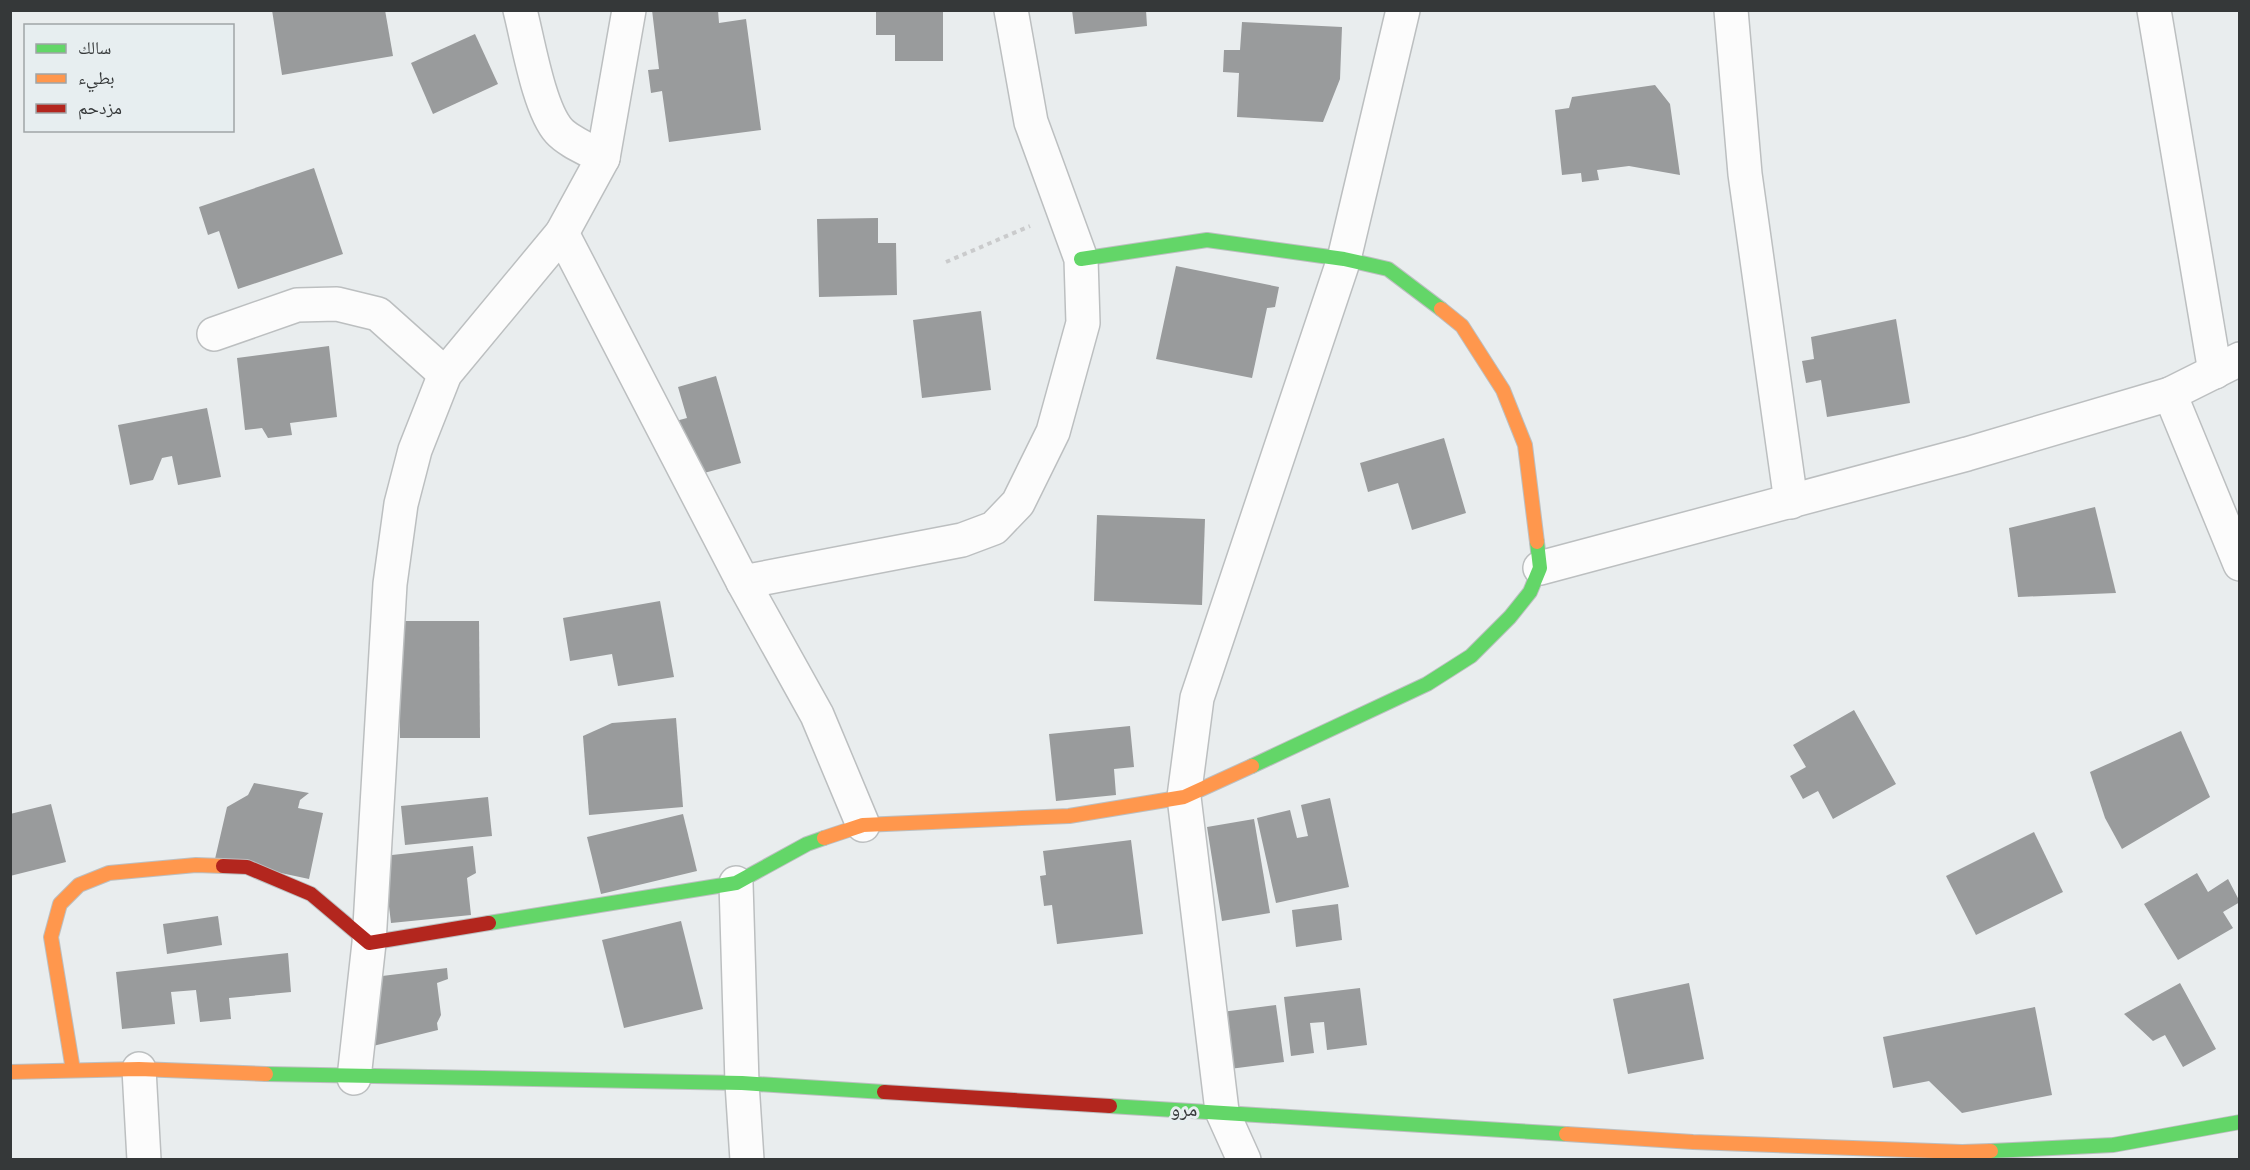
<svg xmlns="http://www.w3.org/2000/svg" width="2250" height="1170" viewBox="0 0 2250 1170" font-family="'Space Grotesk','Noto Naskh Arabic',sans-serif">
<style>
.building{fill:#999b9c}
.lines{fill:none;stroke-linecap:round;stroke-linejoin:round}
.street-casing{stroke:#bcbfc0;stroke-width:36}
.fast-casing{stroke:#bcbfc0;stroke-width:16}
.slow-casing{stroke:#bcbfc0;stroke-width:16}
.jam-casing{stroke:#bcbfc0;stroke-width:16}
.path{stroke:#cacbcc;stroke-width:4;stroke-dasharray:4.5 4.5;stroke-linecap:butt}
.street{stroke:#fcfcfc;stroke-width:33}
.fast{stroke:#63d668;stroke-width:14}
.slow{stroke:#ff974d;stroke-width:14}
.jam{stroke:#b3261e;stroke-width:14}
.labels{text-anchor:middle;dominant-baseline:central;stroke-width:6;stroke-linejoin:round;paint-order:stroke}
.quarter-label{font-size:20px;fill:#353839;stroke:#e7eef0}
</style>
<rect width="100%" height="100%" fill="#e9edee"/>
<g class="building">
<polygon points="272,10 385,10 393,56 282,75"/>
<polygon points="652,10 718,10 719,23 746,19 761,130 669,142 662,91 651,93 648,70 659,69"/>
<polygon points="876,10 943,10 943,61 895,61 895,35 876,35"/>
<polygon points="1072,10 1146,10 1147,26 1075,34"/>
<polygon points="1242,22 1342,27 1340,79 1323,122 1237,117 1239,73 1223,72 1224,50 1240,50"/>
<polygon points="475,34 498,84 433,114 411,63"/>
<polygon points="1655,85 1670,104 1680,175 1629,166 1597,170 1599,180 1582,182 1581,173 1562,175 1555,110 1569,108 1572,97"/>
<polygon points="314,168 343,254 238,289 219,231 208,235 199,207"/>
<polygon points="878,218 878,243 896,243 897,295 819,297 817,219"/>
<polygon points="1176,266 1279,287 1275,307 1267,308 1252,378 1156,359"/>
<polygon points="981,311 991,390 922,398 913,320"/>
<polygon points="1896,319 1910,403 1827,417 1821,380 1806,383 1802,361 1814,359 1811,337"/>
<polygon points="329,346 337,417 290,423 292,435 268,438 262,428 245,430 237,358"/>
<polygon points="716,376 741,463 693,476 668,423 687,418 678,387"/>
<polygon points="207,408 221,477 178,485 172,456 162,458 153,480 130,485 118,425"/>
<polygon points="1444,438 1466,513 1412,530 1398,483 1368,492 1360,463"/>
<polygon points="2095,507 2116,593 2018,597 2009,528"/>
<polygon points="1097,515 1205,519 1202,605 1094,601"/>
<polygon points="660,601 674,677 618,686 612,654 570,661 563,618"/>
<polygon points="399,621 479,621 480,738 400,738"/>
<polygon points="1854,710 1896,784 1833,819 1818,791 1803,799 1790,776 1806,767 1793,745"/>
<polygon points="676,718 683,807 589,815 583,736 612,723"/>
<polygon points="1130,726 1134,767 1114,769 1116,795 1056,801 1049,734"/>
<polygon points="2181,731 2210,797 2122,849 2105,818 2090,772"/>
<polygon points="254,783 309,793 300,800 298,808 323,813 309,879 215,859 227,807 248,795"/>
<polygon points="488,797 492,836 405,845 401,806"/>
<polygon points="1330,798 1349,887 1276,903 1257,818 1290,810 1297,838 1308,836 1301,805"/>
<polygon points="51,804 66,862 10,876 10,814"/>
<polygon points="683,814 697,871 601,894 587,837"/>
<polygon points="1254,819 1270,913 1222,921 1207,827"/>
<polygon points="2034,832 2063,892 1976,935 1946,876"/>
<polygon points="1131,840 1143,934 1057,944 1052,905 1044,906 1040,876 1046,875 1043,851"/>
<polygon points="473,846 476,873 467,878 471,915 391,923 383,856"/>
<polygon points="2197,873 2208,892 2228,879 2240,902 2223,912 2233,928 2178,960 2144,904"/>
<polygon points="1338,904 1342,940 1296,947 1292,910"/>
<polygon points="218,916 222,945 167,954 163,924"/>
<polygon points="681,921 703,1009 624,1028 602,940"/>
<polygon points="288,953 291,992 229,998 231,1019 200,1022 196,990 171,992 175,1024 122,1029 116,972"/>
<polygon points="447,968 448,979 437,983 441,1015 437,1023 438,1030 373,1046 374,977"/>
<polygon points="1689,983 1704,1059 1628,1074 1613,999"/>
<polygon points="2180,983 2216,1049 2183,1067 2165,1035 2153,1041 2124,1014"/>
<polygon points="1360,988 1367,1045 1327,1050 1324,1022 1310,1023 1314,1053 1291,1056 1284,997"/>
<polygon points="1276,1005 1284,1062 1222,1070 1214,1013"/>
<polygon points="2035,1007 2052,1095 1962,1113 1929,1081 1893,1088 1883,1037"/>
</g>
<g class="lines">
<g class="street-casing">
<g id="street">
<path d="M520 10C528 41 539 109 559 131 569 142 590 150 603 158"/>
<polyline points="1731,10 1745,174 1791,502"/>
<polyline points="2154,10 2215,372"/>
<polyline points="562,233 743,582 817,715 863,825"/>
<polyline points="214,334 297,305 337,304 378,314 445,374"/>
<polyline points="2170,394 2240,564"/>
<polyline points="1540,568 1967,454 2170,394 2240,359"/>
<polyline points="743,582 962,540 994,528 1018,503 1053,432 1083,323 1081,259 1031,122 1011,10"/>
<polyline points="736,883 742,1083 747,1160"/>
<polyline points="139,1069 144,1160"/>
<polyline points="354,1078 369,943 390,584 401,504 415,450 445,374 562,233 603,158 629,10"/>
<polyline points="1244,1160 1222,1111 1184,797 1197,698 1344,259 1403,10"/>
</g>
</g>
<g class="fast-casing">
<g id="fast">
<polyline points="1081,259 1207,240 1344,259 1388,269 1441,309"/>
<polyline points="1252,766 1427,684 1471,656 1510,617 1530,592 1540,568 1537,542"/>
<polyline points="489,923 736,883 807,844 824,838"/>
<polyline points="266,1074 742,1083 884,1092"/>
<polyline points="1110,1106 1566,1134"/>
<polyline points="1991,1151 2113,1145 2240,1122"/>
</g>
</g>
<g class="slow-casing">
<g id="slow">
<polyline points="1441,309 1462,326 1503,390 1525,445 1537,542"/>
<polyline points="824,838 863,825 1069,816 1184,797 1252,766"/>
<polyline points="73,1070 51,937 60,904 79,885 109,873 196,865 223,866"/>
<polyline points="10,1072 139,1069 266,1074"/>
<polyline points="1566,1134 1693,1142 1962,1152 1991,1151"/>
</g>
</g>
<g class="jam-casing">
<g id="jam">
<polyline points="223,866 247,867 311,894 369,943 489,923"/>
<polyline points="884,1092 1110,1106"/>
</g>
</g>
<polyline class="path" points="946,262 1030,226"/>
<use href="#street" class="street"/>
<use href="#fast" class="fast"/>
<use href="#slow" class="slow"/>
<use href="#jam" class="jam"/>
</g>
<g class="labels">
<g class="quarter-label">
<text x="1184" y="1109">مرو</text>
</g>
</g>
<rect width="2250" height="1170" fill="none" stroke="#353839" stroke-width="24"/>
<rect x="24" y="24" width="210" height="108" fill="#e7eef0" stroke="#a0a5a7" stroke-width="1.5"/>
<rect x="36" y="44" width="30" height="9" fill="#63d668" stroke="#a0a5a7" stroke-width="1.5"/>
<text x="78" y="54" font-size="18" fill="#353839">سالك</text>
<rect x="36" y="74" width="30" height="9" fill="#ff974d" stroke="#a0a5a7" stroke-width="1.5"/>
<text x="78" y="84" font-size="18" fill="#353839">بطيء</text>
<rect x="36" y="104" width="30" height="9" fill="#b3261e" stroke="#a0a5a7" stroke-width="1.5"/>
<text x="78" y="114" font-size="18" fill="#353839">مزدحم</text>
</svg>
